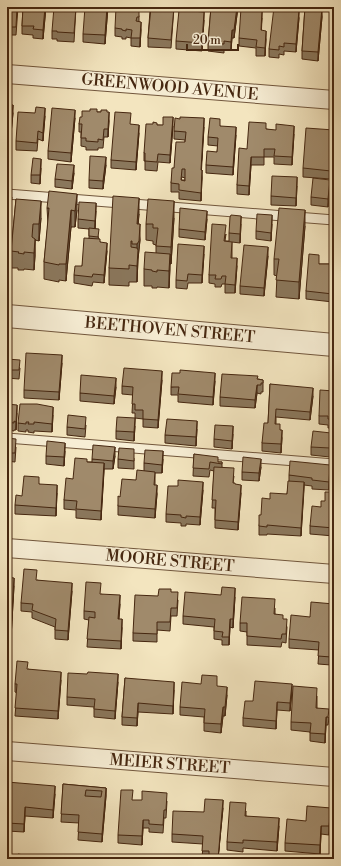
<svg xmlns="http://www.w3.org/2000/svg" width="341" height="866" viewBox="0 0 341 866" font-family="'Libre Bodoni',serif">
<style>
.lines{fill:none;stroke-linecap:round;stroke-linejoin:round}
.service-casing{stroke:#71563c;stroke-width:11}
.minor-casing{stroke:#71563c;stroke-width:20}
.tertiary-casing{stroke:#71563c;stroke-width:24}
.service{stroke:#f7eed5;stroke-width:9}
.minor{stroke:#f7eed5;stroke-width:18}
.tertiary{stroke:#f7eed5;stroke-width:22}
.wall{fill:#8a775c;stroke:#462710;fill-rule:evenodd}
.shaded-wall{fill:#70614b;stroke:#462710}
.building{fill:#a08a6b;stroke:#462710;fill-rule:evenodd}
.labels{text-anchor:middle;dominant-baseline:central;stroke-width:3;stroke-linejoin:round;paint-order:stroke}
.street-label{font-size:16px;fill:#462710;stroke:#f7eed5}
</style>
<rect width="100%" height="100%" fill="#f3e5bf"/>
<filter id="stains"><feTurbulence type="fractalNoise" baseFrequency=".005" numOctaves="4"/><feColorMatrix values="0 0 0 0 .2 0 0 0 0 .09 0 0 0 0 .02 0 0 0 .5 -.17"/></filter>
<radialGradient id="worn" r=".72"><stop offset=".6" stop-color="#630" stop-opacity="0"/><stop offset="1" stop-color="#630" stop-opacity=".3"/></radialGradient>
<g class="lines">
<g class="service-casing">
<g id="service">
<polyline points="7,194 334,220"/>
<polyline points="7,438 334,464"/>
</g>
</g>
<g class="minor-casing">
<g id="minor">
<polyline points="7,74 334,100"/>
<polyline points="7,548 334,574"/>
<polyline points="7,751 334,777"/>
</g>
</g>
<g class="tertiary-casing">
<polyline id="tertiary" points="7,316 334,345"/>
</g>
<use href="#service" class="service"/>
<use href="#minor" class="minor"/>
<use href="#tertiary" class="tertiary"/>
</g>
<g class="wall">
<polygon points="7,7 18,7 16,35 7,35"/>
<polygon points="23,7 46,7 43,39 33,38 33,35 22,34 22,26"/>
<polygon points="76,7 74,42 57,41 57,39 52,39 52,31"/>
<polygon points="108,7 105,44 83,42 83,34"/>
<polygon points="137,7 139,17 139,21 141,30 140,47 131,46 131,38 126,37 126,39 122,39 122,37 115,36 115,28"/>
<polygon points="149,7 174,7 171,48 148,47 148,38 150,11 149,10"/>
<polygon points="211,7 238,7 234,38 232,38 231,50 224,50 224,53 208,51 208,43"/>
<polygon points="305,7 321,7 322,17 318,61 302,59 302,51"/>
<polygon points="296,10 299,18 296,52 284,51 284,55 279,54 279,58 269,57 269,49"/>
<polygon points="262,18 261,30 266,39 265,56 256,56 256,48 239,46 239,38"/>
<polygon points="204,20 202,51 176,49 176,41"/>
<polygon points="334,28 334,48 333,48"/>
<polygon points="7,104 13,113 11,134 7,134"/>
<polygon points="97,112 107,112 109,121 108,137 104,137 103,148 98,148 98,150 86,150 86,147 81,146 81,132 79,132 79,124 82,117"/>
<polygon points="45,116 43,139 43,141 38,139 37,151 16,150 16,141"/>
<polygon points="75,118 71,162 48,159 48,151"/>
<polygon points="131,124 139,133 136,170 111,168 111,160"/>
<polygon points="157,125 173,126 170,163 158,162 157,171 145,170 145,161 144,161 144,153"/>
<polygon points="220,126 236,135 233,175 206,173 206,165 217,152 218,146 208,145 208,137"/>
<path d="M204 127 201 170 202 178 201 201 179 199V192H171V183L174 168 185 142V140L174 139V131ZM182 177 185 178V180H181Z"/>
<polygon points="266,129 294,134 292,165 274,164 274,157 264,157 264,165 251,165 249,195 237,194 237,185 247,149"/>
<polygon points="334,138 331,179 303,177 303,168"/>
<polygon points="106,165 103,189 89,188 89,180"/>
<polygon points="41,168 40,184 31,183 31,175"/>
<polygon points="74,173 72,189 55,187 55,179"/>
<polygon points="297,186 296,206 271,205 271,196"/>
<polygon points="330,188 328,207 311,205 311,197"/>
<polygon points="16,199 41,218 39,241 35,240 35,256 34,270 24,269 24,270 18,270 18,268 11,268 11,251"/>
<polygon points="47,208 77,210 75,227 71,227 66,281 59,280 59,282 44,279 44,262 48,224"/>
<polygon points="96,211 95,228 100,242 107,251 104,283 93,282 92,286 74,283 74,275 82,266 89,238 89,229 78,228 78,219"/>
<polygon points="139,214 138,224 140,240 138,259 137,282 129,282 129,286 109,285 109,268"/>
<polygon points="174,218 171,264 170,264 169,288 157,287 157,288 152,288 152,286 144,286 144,269 156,253 156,245 153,244 153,241 146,240 146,224"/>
<polygon points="207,219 205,240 179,237 179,229"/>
<polygon points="241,224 240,243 232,242 232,258 237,266 235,293 225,293 225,284 222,284 221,287 215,287 215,284 209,283 209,275 226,234 225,241 229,241 229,233"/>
<polygon points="272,224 271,241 256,239 256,231"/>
<polygon points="305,226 299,299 276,297 277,276 274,275 274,259"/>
<polygon points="204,254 202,283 188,283 187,289 176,288 176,280"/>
<polygon points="268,256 264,296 240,294 240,286"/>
<polygon points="319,264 334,264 333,302 306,299 306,291"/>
<polygon points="7,359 20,368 19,379 7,378"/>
<polygon points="62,363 59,400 24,398 24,390"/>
<polygon points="258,379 263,380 263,392 261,392 261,394 257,393 255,408 220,406 220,397"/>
<polygon points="162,380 158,428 143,427 143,419 135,418 135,413 132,413 133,395 122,394 122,386"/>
<polygon points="215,381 213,405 178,402 178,395 171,395 171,387"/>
<polygon points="270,384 313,396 310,420 276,417 276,424 280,430 282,438 281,453 262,451 262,443 268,423"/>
<polygon points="116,387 114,404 80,401 80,393"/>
<polygon points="334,391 334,428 328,428 328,425 319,424 319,416"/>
<polygon points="7,404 17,413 16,430 14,430 14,431 7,430"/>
<polygon points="53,415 52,432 34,431 34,433 28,432 28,430 26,430 26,432 18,431 18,423"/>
<polygon points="86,425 85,437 67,435 67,427"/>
<polygon points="135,426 134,441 116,439 116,431"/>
<polygon points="197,429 196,446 165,443 165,435"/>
<polygon points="233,434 232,449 214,447 214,439"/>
<polygon points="7,438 16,447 15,462 7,461"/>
<polygon points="331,441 330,457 311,455 311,447"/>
<polygon points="65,451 64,466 46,464 46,456"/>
<polygon points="194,454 218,462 222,462 222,467 234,476 233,483 241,493 238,530 215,528 215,508 212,508 214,471 210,470 209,477 193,476"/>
<polygon points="115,456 113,469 104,469 101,520 76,518 76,510 64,509 64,500 73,479 87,462 92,462 92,459"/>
<polygon points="134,458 134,469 118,468 118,459"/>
<polygon points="163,459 162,473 155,473 155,485 157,494 155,518 118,515 118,506 120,497 136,480 144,471 144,463"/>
<polygon points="261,467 259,481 242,480 242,472"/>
<polygon points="330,473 329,490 312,489 312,486 304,485 301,536 267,534 267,535 259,535 259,526 261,515 270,499 287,494 289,481 289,475"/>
<polygon points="39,484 57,493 56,516 15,514 15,505"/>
<polygon points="203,490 200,525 186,524 186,526 181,526 181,523 166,522 166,514"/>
<polygon points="334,492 334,536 310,534 310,526 321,507 325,501"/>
<polygon points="7,577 14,586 11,638 7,636"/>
<polygon points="37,580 72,591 68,640 55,639 55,627 32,618 32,612 21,611 21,603"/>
<polygon points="171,592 178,600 177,616 171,616 170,631 157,630 157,642 133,641 133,633 158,596"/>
<polygon points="101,594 120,604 119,619 122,628 121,649 87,647 89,620 84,619 84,611"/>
<polygon points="221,595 235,597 233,628 230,627 229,645 222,645 222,640 214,639 214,627 183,624 183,616"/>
<polygon points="334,604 334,630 331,665 318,664 319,650 289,648 289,639 310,617"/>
<polygon points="275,608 275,614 283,619 287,627 286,643 282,642 281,647 247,645 247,632 240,631 240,623"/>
<polygon points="28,669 61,680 58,719 15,716 17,693 15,692 15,684"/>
<polygon points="87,674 118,682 115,719 94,717 94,707 67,705 67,697"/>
<polygon points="7,676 11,684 10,700 7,700"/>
<polygon points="125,678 174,690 173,714 138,712 137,726 122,725 122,717"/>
<polygon points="201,684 217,686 227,695 225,716 223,716 221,733 204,731 204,717 180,715 180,707"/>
<polygon points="292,692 290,711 277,710 276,729 243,726 243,718 253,701"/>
<polygon points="317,696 317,708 329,718 328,725 326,725 325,743 310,741 310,732 291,730 291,722"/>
<polygon points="7,782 55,794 53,818 25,816 24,832 7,831"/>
<polygon points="63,784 106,788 106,796 102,842 78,840 79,823 61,822"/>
<polygon points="167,801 166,818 164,818 163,833 149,832 149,828 143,828 142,845 118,843 118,835"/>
<polygon points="223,808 218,859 202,859 203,844 172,842 172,834 204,812"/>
<polygon points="246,811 246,816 279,826 277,851 243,848 243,852 227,850 227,842"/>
<polygon points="331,816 329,835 321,834 320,854 285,851 285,843 306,821"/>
</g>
<g class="shaded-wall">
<polygon points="45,7 46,7 43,39 43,30"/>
<polygon points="107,7 108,7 105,44 105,35"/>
<polygon points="237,7 238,7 234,38 234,30"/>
<polygon points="322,8 322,17 318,61 318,52"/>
<polygon points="262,10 262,18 261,39 261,30"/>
<polygon points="299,10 299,18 296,52 296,44"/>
<polygon points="204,12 204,20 202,51 202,43"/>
<polygon points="141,22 141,30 140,47 140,38"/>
<polygon points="232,30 232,38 231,50 231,42"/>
<polygon points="266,31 266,39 265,56 265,48"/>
<polygon points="13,105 13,113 11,134 11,126"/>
<polygon points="45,108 45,116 43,141 43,133"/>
<polygon points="75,110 75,118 71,162 71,153"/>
<polygon points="109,112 109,121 108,137 108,129"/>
<polygon points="173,117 173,126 170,163 170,155"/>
<polygon points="204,118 204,127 201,178 201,170"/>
<polygon points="139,125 139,133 136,170 136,162"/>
<polygon points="294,126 294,134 292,165 292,157"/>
<polygon points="236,127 236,135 233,175 233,167"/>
<polygon points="334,130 334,138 331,179 331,171"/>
<polygon points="106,157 106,165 103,189 103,181"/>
<polygon points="251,157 251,165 249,195 249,186"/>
<polygon points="41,159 41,168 40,184 40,175"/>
<polygon points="74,165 74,173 72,189 72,181"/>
<polygon points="202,170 202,178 201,201 201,193"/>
<polygon points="297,177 297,186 296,206 296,198"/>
<polygon points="330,180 330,188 328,207 328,199"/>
<polygon points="77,194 77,210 75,227 75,211"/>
<polygon points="139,198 139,214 137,240 137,224"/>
<polygon points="41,201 41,218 39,241 39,224"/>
<polygon points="174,201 174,218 171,264 171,247"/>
<polygon points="96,203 96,211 95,229 95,221"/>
<polygon points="71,210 71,227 66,281 66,264"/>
<polygon points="305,210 305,226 299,299 299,282"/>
<polygon points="207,211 207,219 205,240 205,232"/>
<polygon points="10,213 10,224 7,259 7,248"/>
<polygon points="272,215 272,224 271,241 271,233"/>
<polygon points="241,216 241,224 240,243 240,234"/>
<polygon points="140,224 140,240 138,259 137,282 137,244"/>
<polygon points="35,239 35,256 34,270 34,253"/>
<polygon points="107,243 107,251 104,283 104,275"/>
<polygon points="204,246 204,254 202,283 202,275"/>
<polygon points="268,247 268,256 264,296 264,288"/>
<polygon points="170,254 170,270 169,288 169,271"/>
<polygon points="237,258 237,266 235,293 235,285"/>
<polygon points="334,274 334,283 333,302 333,294"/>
<polygon points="62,355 62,363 59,400 59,392"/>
<polygon points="162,371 162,380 158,428 158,420"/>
<polygon points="215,373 215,381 213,405 213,397"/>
<polygon points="116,378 116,387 114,404 114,396"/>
<polygon points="257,385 257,393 255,408 255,400"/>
<polygon points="313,388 313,396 310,420 310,412"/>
<polygon points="17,405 17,413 16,430 16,422"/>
<polygon points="53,407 53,415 52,432 52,424"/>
<polygon points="135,418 135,426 134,441 134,432"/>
<polygon points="197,421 197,429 196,446 196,437"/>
<polygon points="233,426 233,434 232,449 232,441"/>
<polygon points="282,430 282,438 281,453 281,444"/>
<polygon points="65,443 65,451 64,466 64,457"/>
<polygon points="115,447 115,456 113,469 113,461"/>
<polygon points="163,451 163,459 162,473 162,465"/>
<polygon points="261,459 261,467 259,481 259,473"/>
<polygon points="104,463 104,472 101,520 101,511"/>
<polygon points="330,465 330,473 329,490 329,482"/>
<polygon points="203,482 203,490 200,525 200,517"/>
<polygon points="304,482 304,490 301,536 301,528"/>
<polygon points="57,485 57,493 56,516 56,508"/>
<polygon points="157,485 157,494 155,518 155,509"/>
<polygon points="241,485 241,493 238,530 238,522"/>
<polygon points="14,578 14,586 11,638 11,630"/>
<polygon points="72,583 72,591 68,640 68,631"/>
<polygon points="235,588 235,597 233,628 233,619"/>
<polygon points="120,595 120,604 118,627 118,619"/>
<polygon points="122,619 122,628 121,649 121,641"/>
<polygon points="230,619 230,627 229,645 229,637"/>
<polygon points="334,622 334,630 331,665 331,657"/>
<polygon points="61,672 61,680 58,719 58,711"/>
<polygon points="118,674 118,682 115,719 115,711"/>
<polygon points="11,676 11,684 10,700 10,692"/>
<polygon points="174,682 174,690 173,714 173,706"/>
<polygon points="292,684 292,692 290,711 290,703"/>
<polygon points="227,687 227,695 225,716 225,707"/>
<polygon points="277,702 277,710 276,729 276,721"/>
<polygon points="138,703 138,712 137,726 137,718"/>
<polygon points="223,707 223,716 221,733 221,724"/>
<polygon points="326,717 326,725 325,743 325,734"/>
<polygon points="55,786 55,794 53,818 53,810"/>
<polygon points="106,788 106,796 102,842 102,834"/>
<polygon points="223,800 223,808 218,859"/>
<polygon points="25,807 25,816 24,832 24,824"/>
<polygon points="331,808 331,816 329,835 329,826"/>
<polygon points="279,818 279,826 277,851 277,842"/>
<polygon points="143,820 143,828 142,845 142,836"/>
<polygon points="321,826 321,834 320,854 320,845"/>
</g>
<g class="building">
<polygon points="7,7 17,7 16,27 7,27"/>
<polygon points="23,7 45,7 43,30 33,29 34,26 22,26"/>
<polygon points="54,7 76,7 74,33 57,32 57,31 52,31"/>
<polygon points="85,7 107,7 105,35 83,34"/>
<polygon points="116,7 136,7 136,8 139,9 139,17 137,17 136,21 141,22 140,38 131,38 132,30 126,29 126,31 122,30 122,29 115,28"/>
<polygon points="151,7 174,7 171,40 148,38"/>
<polygon points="211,7 237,7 234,30 232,30 231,42 224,41 224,44 208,43"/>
<polygon points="274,7 296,7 296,10 299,10 296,44 284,43 284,47 279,46 279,50 269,49"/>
<polygon points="305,7 321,7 321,8 322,8 318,52 302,51"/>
<polygon points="241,8 262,10 261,30 266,31 265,48 256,47 257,40 239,38"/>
<polygon points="179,10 204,12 202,43 176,41"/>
<polygon points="334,28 334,40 333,40"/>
<polygon points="7,104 13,105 11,126 7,126"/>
<polygon points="36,107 45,108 43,131 43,133 38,131 37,143 16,141 18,112 35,113"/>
<polygon points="52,108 75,110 71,153 48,151"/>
<polygon points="90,109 97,109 97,112 101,112 101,110 107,110 107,112 109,112 108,129 104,129 103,140 98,139 98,142 86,141 86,138 81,138 82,124 79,124 80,117 82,117 82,111 90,111"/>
<polygon points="115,112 131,113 130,124 139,125 136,162 111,160"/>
<polygon points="163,117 173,117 170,155 158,154 157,162 145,161 145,153 144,153 146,124 153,124 153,122 157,123 157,125 163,125"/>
<path d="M180 117 204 118 201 170H202L201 193 179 190V184L171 183 172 168H174L176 142H185L186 132 174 131 175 118 180 119ZM182 169H185V181L181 180Z"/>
<polygon points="210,118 220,119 220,126 236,127 233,167 206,165 207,151 217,152 218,138 208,137"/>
<polygon points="249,122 266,123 266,129 276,130 276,124 294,126 292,157 274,156 275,149 264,149 264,157 251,157 249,186 237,185 239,148 247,149"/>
<polygon points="306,128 334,130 331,171 303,168"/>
<polygon points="90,156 106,157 103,181 89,180"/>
<polygon points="33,158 41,159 40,175 31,175"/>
<polygon points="57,164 74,165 72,181 55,179"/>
<polygon points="272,176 297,177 296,198 271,196"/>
<polygon points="313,178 330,180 328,199 311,197"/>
<polygon points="49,191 77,194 75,211 71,210 66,264 59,264 59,265 44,262 49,208 47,208"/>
<polygon points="113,196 139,198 137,224 140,224 139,241 137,244 132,244 132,241 131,241 131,247 137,248 138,250 137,266 129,265 129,269 109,268"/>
<polygon points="7,197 12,197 10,214 10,213 7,212"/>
<polygon points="16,199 41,201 39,224 33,224 32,237 35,239 34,253 24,252 24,254 18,253 19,252 11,251"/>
<polygon points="148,199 174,201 171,247 156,246 158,228 153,228 153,224 146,224"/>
<polygon points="79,202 96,203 95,221 78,219"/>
<polygon points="180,208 207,211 205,232 179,229"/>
<polygon points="279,208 305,210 299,282 276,280 279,259 274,259"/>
<polygon points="7,212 10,213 7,248"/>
<polygon points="257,214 272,215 271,233 256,231"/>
<polygon points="231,215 241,216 240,234 229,233 230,217"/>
<polygon points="212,224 226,225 224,241 232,242 231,258 237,258 235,285 225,284 226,276 222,276 221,279 215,279 216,275 209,275"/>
<polygon points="89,228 99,229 98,237 89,236"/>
<polygon points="84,238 100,239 100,242 107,243 104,275 93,274 92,277 74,275 75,266 82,266"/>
<polygon points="178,244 204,246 202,275 188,274 187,281 176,280"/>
<polygon points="244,245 268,247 264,288 240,286"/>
<polygon points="145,252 170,254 169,271 157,270 157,272 152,271 152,270 144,269"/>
<polygon points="309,254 319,255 319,264 334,264 333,294 306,291"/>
<polygon points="26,353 62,355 59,392 24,390"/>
<polygon points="7,359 20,360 19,370 7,370"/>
<polygon points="124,368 162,371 158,420 143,419 143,410 135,410 135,404 132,404 133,387 122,386"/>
<polygon points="180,370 215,373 213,397 178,394 179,387 171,387 172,373 180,373"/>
<polygon points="222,374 258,376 257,379 263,380 263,383 261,383 261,385 257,385 255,400 220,397"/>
<polygon points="81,375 116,378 114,396 80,393"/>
<polygon points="270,384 313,388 310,412 276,409 275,424 280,424 280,430 282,430 281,444 262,443 264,423 268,423"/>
<polygon points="320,390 334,391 334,420 328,419 328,416 319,416"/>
<polygon points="7,404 17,405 16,422 14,421 14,423 7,422"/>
<polygon points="20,404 37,404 53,407 52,424 34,422 34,424 28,424 29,422 26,422 26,424 18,423"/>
<polygon points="68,415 86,417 85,429 67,427"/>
<polygon points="117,417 135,418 134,432 116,431"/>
<polygon points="167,419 197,421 196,437 165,435"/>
<polygon points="215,425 233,426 232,441 214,439"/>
<polygon points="313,431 331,433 330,448 311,447"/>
<polygon points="7,438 16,439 15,453 7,453"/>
<polygon points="47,441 65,443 64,457 46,456"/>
<polygon points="93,445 115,447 113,461 92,459"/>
<polygon points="119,448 134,449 134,461 118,459"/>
<polygon points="145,450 163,451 162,465 144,463"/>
<polygon points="194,454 218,457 218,462 222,462 222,464 210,462 209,469 193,468"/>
<polygon points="243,457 261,459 259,473 242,472"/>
<polygon points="75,458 87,459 87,462 104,463 101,511 76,509 77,501 64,500 66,478 73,479"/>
<polygon points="290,461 330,465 329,482 312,480 312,478 289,475"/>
<polygon points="214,467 234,468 233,483 235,483 235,484 241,485 238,522 215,520 216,500 212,500"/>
<polygon points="137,470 155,472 154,485 157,485 155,509 118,506 118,496 120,497 122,479 136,480"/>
<polygon points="24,476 39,477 39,484 57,485 56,508 15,505 16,495 22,496"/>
<polygon points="178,480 203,482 200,517 186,516 186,518 181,517 181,515 166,514 168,486 178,486"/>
<polygon points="288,481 304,482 301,528 267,525 267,527 259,526 259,515 261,515 262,498 270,499 270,493 287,494"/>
<polygon points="325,492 334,492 334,528 310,526 312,506 321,507 321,501 325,501"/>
<polygon points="24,569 37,570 36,580 72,583 68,631 55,630 56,619 32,610 33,604 21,603"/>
<polygon points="7,577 14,578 11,630 7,628"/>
<polygon points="86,582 101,583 100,594 120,595 118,619 122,619 121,641 87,639 89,617 95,618 95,612 84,611"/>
<polygon points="222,587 235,588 233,619 230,619 229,637 222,637 223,632 214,631 215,619 183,616 185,592 221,595"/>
<polygon points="159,589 171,589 171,592 178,592 177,608 171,608 170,622 157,622 157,634 133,633 135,595 158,596"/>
<polygon points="242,597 275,599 274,614 283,615 283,619 287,619 286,634 282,634 281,639 247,636 247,623 240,623"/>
<polygon points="311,602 334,604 334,622 331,657 318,656 319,642 289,639 291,615 310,617"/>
<polygon points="17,661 28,662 27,669 61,672 58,711 15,708 17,684 15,684"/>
<polygon points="88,672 118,674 115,711 94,709 95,699 67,697 68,673 87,674"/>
<polygon points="202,675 217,676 217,686 227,687 225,707 223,707 221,724 204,723 205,709 180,707 182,682 201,684"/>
<polygon points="7,676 11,676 10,692 7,692"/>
<polygon points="125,678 174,682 173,706 138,703 137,718 122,717"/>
<polygon points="255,681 292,684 290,703 277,702 276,721 243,718 245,701 253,701"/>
<polygon points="293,686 317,688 316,708 329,709 328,717 326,717 325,734 310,733 311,723 291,722"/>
<polygon points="7,782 55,786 53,810 25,807 24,824 7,823"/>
<path d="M63 784 106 788 102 834 78 832 79 815 61 814ZM86 790 102 791 101 797 85 796Z"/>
<polygon points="121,790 133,790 132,800 142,800 142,791 167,793 166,810 164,810 163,825 149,824 149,820 143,820 142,836 118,835"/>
<polygon points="205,799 223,800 218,859 209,859 209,851 202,851 203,836 172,834 173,811 204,812"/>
<polygon points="230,802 246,803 245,816 279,818 277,842 243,840 243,843 227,842"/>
<polygon points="307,806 331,808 329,826 321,826 320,845 285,843 287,819 306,821"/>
<polygon points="18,854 35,857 34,859 17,859"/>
</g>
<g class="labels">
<g class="street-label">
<text transform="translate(170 87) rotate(5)">GREENWOOD AVENUE</text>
<text transform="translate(170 330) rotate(5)">BEETHOVEN STREET</text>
<text transform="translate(170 561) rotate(5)">MOORE STREET</text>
<text transform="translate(170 764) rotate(4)">MEIER STREET</text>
</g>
</g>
<rect width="341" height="866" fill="none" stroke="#f3e5bf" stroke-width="24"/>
<rect x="8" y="8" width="325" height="850" fill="none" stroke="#462710" stroke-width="2"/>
<rect x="12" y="12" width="317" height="842" fill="none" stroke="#462710"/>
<path d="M187 44v6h51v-6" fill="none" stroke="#462710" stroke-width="2"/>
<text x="193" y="44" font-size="12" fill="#462710" stroke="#f7eed5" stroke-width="3" paint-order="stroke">20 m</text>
<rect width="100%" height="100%" filter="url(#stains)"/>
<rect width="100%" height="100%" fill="url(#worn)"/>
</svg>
